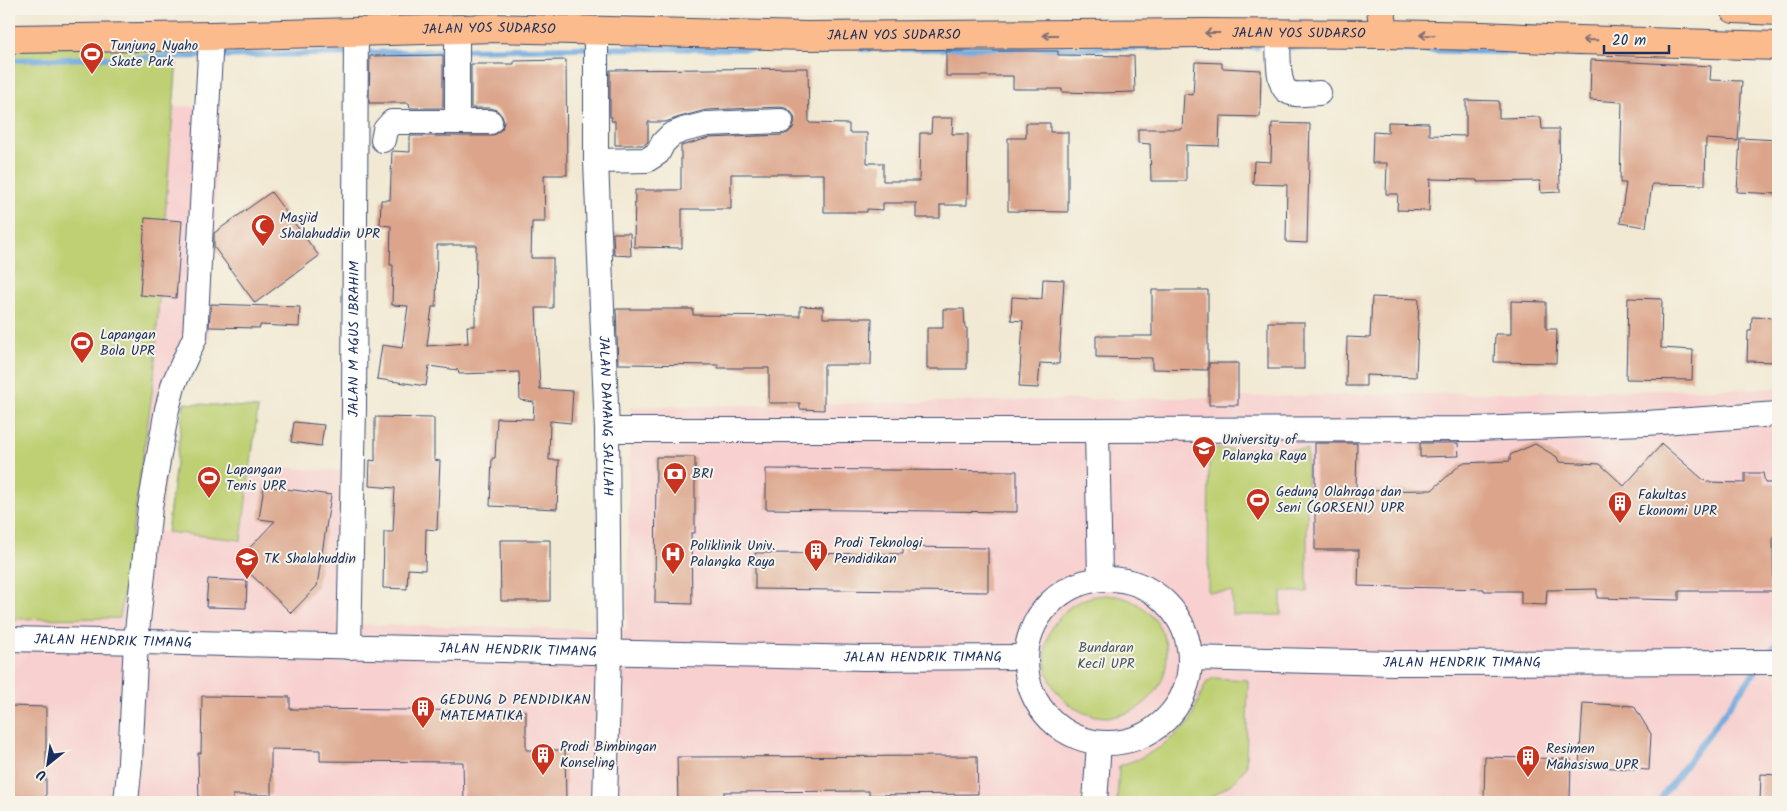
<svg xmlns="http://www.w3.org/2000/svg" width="1787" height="811" viewBox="0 0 1787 811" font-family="Kalam,sans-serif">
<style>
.built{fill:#f7d0cf}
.green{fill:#bed073;stroke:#6c8068}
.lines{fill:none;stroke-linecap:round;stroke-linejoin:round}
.stream{stroke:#6ea8de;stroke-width:6}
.building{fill:#dca58b;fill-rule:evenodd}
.minor-casing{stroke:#3b4b70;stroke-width:26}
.primary-casing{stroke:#3b4b70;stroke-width:30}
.minor{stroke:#fff;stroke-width:24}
.primary{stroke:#fbbb8d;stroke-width:28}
.oneway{stroke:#806e73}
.labels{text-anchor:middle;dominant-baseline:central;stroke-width:4;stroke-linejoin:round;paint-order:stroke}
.street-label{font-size:14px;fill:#1b2f5e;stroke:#f7f3e8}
.poi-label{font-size:14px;fill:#1b2f5e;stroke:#f7f3e8;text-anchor:start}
.park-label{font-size:14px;fill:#445763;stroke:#f7f3e8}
</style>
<rect width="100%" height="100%" fill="#f7f3e8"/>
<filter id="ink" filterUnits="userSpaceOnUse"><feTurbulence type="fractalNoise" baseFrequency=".02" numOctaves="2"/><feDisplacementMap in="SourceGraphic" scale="10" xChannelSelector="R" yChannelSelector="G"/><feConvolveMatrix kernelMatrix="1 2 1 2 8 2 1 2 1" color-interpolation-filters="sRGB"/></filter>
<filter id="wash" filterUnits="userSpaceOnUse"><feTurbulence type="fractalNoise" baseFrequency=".0096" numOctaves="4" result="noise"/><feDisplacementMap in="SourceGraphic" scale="20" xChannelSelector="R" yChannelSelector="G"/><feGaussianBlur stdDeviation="1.12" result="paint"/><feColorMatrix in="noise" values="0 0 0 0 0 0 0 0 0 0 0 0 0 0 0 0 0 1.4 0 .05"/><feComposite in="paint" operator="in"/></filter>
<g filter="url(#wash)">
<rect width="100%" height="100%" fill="#f1e9d3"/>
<polygon class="built" points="9,104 219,107 209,340 175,396 160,531 241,540 251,466 343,471 337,624 627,630 630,407 1778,388 1778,802 9,802"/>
<g class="green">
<polygon points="178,45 159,297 154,379 120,618 9,619 9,46"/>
<polygon points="184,403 258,408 241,540 167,532"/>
<polygon points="1209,449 1307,450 1307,592 1281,592 1281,615 1233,615 1232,592 1208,592"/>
<circle cx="1106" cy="656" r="61"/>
<polygon points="1213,678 1248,680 1246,767 1235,781 1204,802 1117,802 1119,766 1138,759 1159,748 1189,724 1204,687 1207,682"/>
</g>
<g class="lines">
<g class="stream">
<polyline points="1290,47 1582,54"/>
<polyline points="862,49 1257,47"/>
<polyline points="462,50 581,48 772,49"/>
<polyline points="215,56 452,51"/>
<polyline points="9,60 205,56"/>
<polyline points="1766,657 1778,641"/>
<polyline points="1658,802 1757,669"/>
</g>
</g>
<g id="blocks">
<g class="building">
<polygon points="946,51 1058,51 1058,55 1134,56 1135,92 1101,93 1062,92 1062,89 1013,89 1013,76 946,76"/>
<polygon points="443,55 443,108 410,108 409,103 369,103 370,56"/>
<path d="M566 60 567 175H544L545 222H532L531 258H553V308H536L540 389 573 391 571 423 550 421 549 460H559L557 509 490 506 492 458H495L497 418 533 419 534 402 520 400 519 372 459 374 458 370 429 366 426 386 377 379 382 345 402 348 408 306 392 305 393 265H390L391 226 380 225 381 200H390L392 151 410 152V136H490L496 134 502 129 504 122 502 116 497 110 490 108H471V64H514V61ZM437 245H476L475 326H467L468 343 427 346 432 307H436Z"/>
<polygon points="1591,60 1711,66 1710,80 1742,81 1738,141 1706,139 1705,185 1652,184 1646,227 1620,223 1626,183 1620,183 1622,102 1590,100"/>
<polygon points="1195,62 1222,63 1222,68 1261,70 1260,117 1220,116 1219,146 1186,145 1186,181 1151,181 1150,144 1138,143 1138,129 1182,129 1184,94 1193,95"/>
<polygon points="808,68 809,123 849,124 849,133 867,133 867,163 883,163 883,181 919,181 920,133 931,133 932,118 953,118 952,134 968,134 967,205 940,205 940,218 916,218 916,203 883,203 883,210 867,209 867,212 824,212 824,174 731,174 731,209 682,209 682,248 634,247 635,190 681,190 681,146 709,138 782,135 788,133 793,128 795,120 793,114 788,109 781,107 706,110 680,117 665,122 648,122 648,142 644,145 615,145 615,121 611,121 612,117 610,117 610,70"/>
<polygon points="1466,100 1499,101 1499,118 1541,117 1542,129 1559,129 1560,192 1541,193 1540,181 1477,182 1477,180 1430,179 1429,211 1397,210 1398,194 1386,194 1387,163 1372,163 1373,132 1388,133 1388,122 1429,123 1429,135 1466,136"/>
<polygon points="1026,123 1050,123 1050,132 1068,132 1068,212 1008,211 1008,138 1026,138"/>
<polygon points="1272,123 1310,124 1307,243 1286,242 1287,185 1253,184 1254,161 1271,162"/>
<polygon points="1740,138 1778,140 1778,194 1737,192"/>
<polygon points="271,192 319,256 255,303 214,247 214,233"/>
<polygon points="145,218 182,221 176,298 140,295"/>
<polygon points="613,233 630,233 631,256 614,255"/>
<polygon points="1043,279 1064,280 1059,364 1040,363 1038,388 1019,387 1023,321 1011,320 1012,297 1042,299"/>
<polygon points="1152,290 1208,290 1208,370 1152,369 1152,358 1096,357 1096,336 1152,336"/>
<polygon points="1372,297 1419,299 1416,377 1366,375 1366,386 1346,386 1347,337 1370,338"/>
<polygon points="1628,298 1662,299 1661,348 1693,350 1692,380 1626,379"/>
<polygon points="1511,301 1546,302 1546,329 1557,329 1556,363 1494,362 1495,334 1511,334"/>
<polygon points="211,304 300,307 299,327 260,325 260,328 209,327"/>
<polygon points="800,306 823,307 823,318 872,318 871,365 824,365 824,410 800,409 800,403 769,403 769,368 718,368 718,365 618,364 616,309 693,309 693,315 800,316"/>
<polygon points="943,309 964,309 965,328 967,328 967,369 927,369 927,328 943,328"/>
<polygon points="1752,317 1778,318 1778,362 1747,361 1748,331 1751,331"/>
<rect x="1268" y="322" width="36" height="47"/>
<rect x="1209" y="363" width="29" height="42"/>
<polygon points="375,417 434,418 434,460 440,461 437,530 426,529 425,570 408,569 407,589 383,588 384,532 393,532 395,488 369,486 370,460 375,461"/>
<polygon points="294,422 324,425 321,446 291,442"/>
<polygon points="1315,443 1357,443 1356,491 1432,490 1462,463 1510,461 1510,455 1535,444 1557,457 1559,462 1600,464 1624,486 1662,444 1706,482 1745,483 1745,473 1763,473 1765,483 1778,483 1778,536 1773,536 1774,591 1679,591 1679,600 1597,598 1597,589 1547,590 1546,605 1521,604 1521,591 1484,591 1484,589 1358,586 1359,550 1315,550"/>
<polygon points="1420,443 1458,443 1459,456 1420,457"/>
<polygon points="656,457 695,457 695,533 691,533 692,604 655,603"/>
<polygon points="766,469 1017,471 1017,512 766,509"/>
<polygon points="264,486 331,495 317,586 291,613 237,561 275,521 259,519"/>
<polygon points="500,540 550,540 550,601 501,601"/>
<polygon points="903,547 988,548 988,592 755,589 755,553 903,554"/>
<polygon points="208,579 247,581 246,608 206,607"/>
<polygon points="202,696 290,697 290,709 526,711 526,750 565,750 566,802 464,802 463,762 320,761 320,750 271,749 271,795 233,795 233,802 199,802 198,753 201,753"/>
<polygon points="1583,703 1634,706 1651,734 1649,770 1579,766"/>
<polygon points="9,706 46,707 46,802 9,802"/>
<polygon points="977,756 978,794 869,795 869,791 724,792 724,802 678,802 677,757"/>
<polygon points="1485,757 1571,759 1570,800 1557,800 1557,802 1489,802 1490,798 1484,798"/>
<polygon points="1761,774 1778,775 1778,802 1760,802"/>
</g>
</g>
</g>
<g filter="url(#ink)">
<use href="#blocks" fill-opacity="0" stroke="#3b4b70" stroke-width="1"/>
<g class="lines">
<g class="minor-casing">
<g id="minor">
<path id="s1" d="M596 31V161L607 430 609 652 605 802"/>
<path d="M1278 33C1279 46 1276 84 1287 91 1295 97 1310 93 1319 93"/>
<polyline points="457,122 490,122"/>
<polyline points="383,140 385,130 392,122 457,122 457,29"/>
<polyline points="596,161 647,160 658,153 663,143 671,135 683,130 707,124 781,121"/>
<polyline points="607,430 1097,430 1100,579"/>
<polyline points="1097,430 1473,429 1646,423 1778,414"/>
<circle cx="1108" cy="661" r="82"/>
<path id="s2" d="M9 639 864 658 1026 657"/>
<path id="s3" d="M349 647 354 408 356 32"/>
<path id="s4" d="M1190 658 1394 663 1778 662"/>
<polyline points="126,802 130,762 136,641 150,507 167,409 174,383 195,337 211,36"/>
<polyline points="1095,802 1099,743"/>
</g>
</g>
<g class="primary-casing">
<g id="primary">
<polyline points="1381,9 1384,34"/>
<polyline points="1734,9 1778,11"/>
<path id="s5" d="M9 39 211 36 494 28 807 36 1203 33 1384 34 1483 36 1547 39 1778 46"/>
</g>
</g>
<use href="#minor" class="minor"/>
<use href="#primary" class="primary"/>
</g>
<defs><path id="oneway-shaft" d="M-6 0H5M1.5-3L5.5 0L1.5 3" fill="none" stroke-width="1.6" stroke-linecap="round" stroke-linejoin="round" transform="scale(1.25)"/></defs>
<g class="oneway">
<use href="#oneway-shaft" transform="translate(1212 33) rotate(180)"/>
<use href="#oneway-shaft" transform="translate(1050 35) rotate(180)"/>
<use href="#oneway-shaft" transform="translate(1427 35) rotate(-179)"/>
<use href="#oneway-shaft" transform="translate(1590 40) rotate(-179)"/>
</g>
</g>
<defs>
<g id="stadium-pin" transform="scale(1.25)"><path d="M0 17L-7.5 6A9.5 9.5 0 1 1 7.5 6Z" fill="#c8321e" stroke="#f7f3e8"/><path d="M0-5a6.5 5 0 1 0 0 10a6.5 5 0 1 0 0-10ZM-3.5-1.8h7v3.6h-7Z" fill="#fff"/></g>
<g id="mosque-pin" transform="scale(1.25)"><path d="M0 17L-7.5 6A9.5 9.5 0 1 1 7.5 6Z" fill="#c8321e" stroke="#f7f3e8"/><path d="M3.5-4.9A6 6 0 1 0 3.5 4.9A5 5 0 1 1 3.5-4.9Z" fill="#fff"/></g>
<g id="university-pin" transform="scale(1.25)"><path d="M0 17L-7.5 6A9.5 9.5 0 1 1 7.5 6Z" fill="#c8321e" stroke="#f7f3e8"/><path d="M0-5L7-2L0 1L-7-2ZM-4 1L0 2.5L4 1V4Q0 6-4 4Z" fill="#fff"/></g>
<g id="bank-pin" transform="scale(1.25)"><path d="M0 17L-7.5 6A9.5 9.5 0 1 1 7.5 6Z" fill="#c8321e" stroke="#f7f3e8"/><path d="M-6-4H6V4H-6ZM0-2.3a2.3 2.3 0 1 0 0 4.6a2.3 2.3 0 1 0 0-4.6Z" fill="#fff"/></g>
<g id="building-pin" transform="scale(1.25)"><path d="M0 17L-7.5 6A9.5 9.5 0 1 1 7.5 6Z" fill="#c8321e" stroke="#f7f3e8"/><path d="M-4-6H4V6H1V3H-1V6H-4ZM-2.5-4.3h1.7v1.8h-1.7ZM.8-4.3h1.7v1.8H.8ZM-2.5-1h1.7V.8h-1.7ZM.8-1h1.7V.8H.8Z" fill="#fff"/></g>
<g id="hospital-pin" transform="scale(1.25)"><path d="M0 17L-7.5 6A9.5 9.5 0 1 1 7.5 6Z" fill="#c8321e" stroke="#f7f3e8"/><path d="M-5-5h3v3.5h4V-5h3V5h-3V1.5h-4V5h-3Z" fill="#fff"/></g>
<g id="school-pin" transform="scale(1.25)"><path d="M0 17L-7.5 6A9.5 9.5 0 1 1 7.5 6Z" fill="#c8321e" stroke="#f7f3e8"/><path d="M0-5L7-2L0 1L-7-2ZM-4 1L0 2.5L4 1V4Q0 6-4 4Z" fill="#fff"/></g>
</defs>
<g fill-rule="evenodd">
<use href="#stadium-pin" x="92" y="54"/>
<use href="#mosque-pin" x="263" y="226"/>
<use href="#stadium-pin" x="82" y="343"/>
<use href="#university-pin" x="1204" y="448"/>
<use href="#bank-pin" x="675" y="474"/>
<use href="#stadium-pin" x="209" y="478"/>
<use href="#stadium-pin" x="1258" y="500"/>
<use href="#building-pin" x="1620" y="503"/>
<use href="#building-pin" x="816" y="551"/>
<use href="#hospital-pin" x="673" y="554"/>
<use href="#school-pin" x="247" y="559"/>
<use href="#building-pin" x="423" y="708"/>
<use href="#building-pin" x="543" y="755"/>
<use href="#building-pin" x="1528" y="757"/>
</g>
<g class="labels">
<g class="street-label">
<text stroke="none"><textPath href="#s5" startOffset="480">JALAN YOS SUDARSO</textPath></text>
<text stroke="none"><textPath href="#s5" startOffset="1290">JALAN YOS SUDARSO</textPath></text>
<text stroke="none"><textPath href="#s5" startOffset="885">JALAN YOS SUDARSO</textPath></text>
<text stroke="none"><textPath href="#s3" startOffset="308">JALAN M AGUS IBRAHIM</textPath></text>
<text stroke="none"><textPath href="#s1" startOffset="385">JALAN DAMANG SALILAH</textPath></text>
<text stroke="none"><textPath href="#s2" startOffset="104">JALAN HENDRIK TIMANG</textPath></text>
<text stroke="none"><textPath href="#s2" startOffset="509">JALAN HENDRIK TIMANG</textPath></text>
<text stroke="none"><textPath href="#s2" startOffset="914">JALAN HENDRIK TIMANG</textPath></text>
<text stroke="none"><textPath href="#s4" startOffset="272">JALAN HENDRIK TIMANG</textPath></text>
</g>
<g class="poi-label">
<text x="110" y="46">Tunjung Nyaho<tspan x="110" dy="16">Skate Park</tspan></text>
<text x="280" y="218">Masjid<tspan x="280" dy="16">Shalahuddin UPR</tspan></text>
<text x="100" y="335">Lapangan<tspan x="100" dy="16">Bola UPR</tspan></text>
<text x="1222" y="440">University of<tspan x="1222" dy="16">Palangka Raya</tspan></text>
<text x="226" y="470">Lapangan<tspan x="226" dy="16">Tenis UPR</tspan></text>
<text x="692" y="474">BRI</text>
<text x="1276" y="492">Gedung Olahraga dan<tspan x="1276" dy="16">Seni (GORSENI) UPR</tspan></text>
<text x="1638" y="495">Fakultas<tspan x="1638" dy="16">Ekonomi UPR</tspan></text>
<text x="834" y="543">Prodi Teknologi<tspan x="834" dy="16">Pendidikan</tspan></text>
<text x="690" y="546">Poliklinik Univ.<tspan x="690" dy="16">Palangka Raya</tspan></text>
<text x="264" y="559">TK Shalahuddin</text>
<text x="440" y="700">GEDUNG D PENDIDIKAN<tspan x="440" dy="16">MATEMATIKA</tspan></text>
<text x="560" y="747">Prodi Bimbingan<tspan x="560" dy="16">Konseling</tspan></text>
<text x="1546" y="749">Resimen<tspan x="1546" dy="16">Mahasiswa UPR</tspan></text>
</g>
<g class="park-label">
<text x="1106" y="648">Bundaran<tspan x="1106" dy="16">Kecil UPR</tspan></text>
</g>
</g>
<rect width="1787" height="811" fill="none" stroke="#f7f3e8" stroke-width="30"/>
<g transform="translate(48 764) rotate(210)" stroke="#f7f3e8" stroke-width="4" paint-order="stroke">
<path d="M0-4L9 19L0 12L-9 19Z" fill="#1b2f5e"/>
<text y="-8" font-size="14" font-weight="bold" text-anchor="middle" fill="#1b2f5e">U</text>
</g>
<path d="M1604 45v8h65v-8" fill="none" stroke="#1b2f5e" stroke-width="2.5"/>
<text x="1612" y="45" font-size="15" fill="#1b2f5e" stroke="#f7f3e8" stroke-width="4" paint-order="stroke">20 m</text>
</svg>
